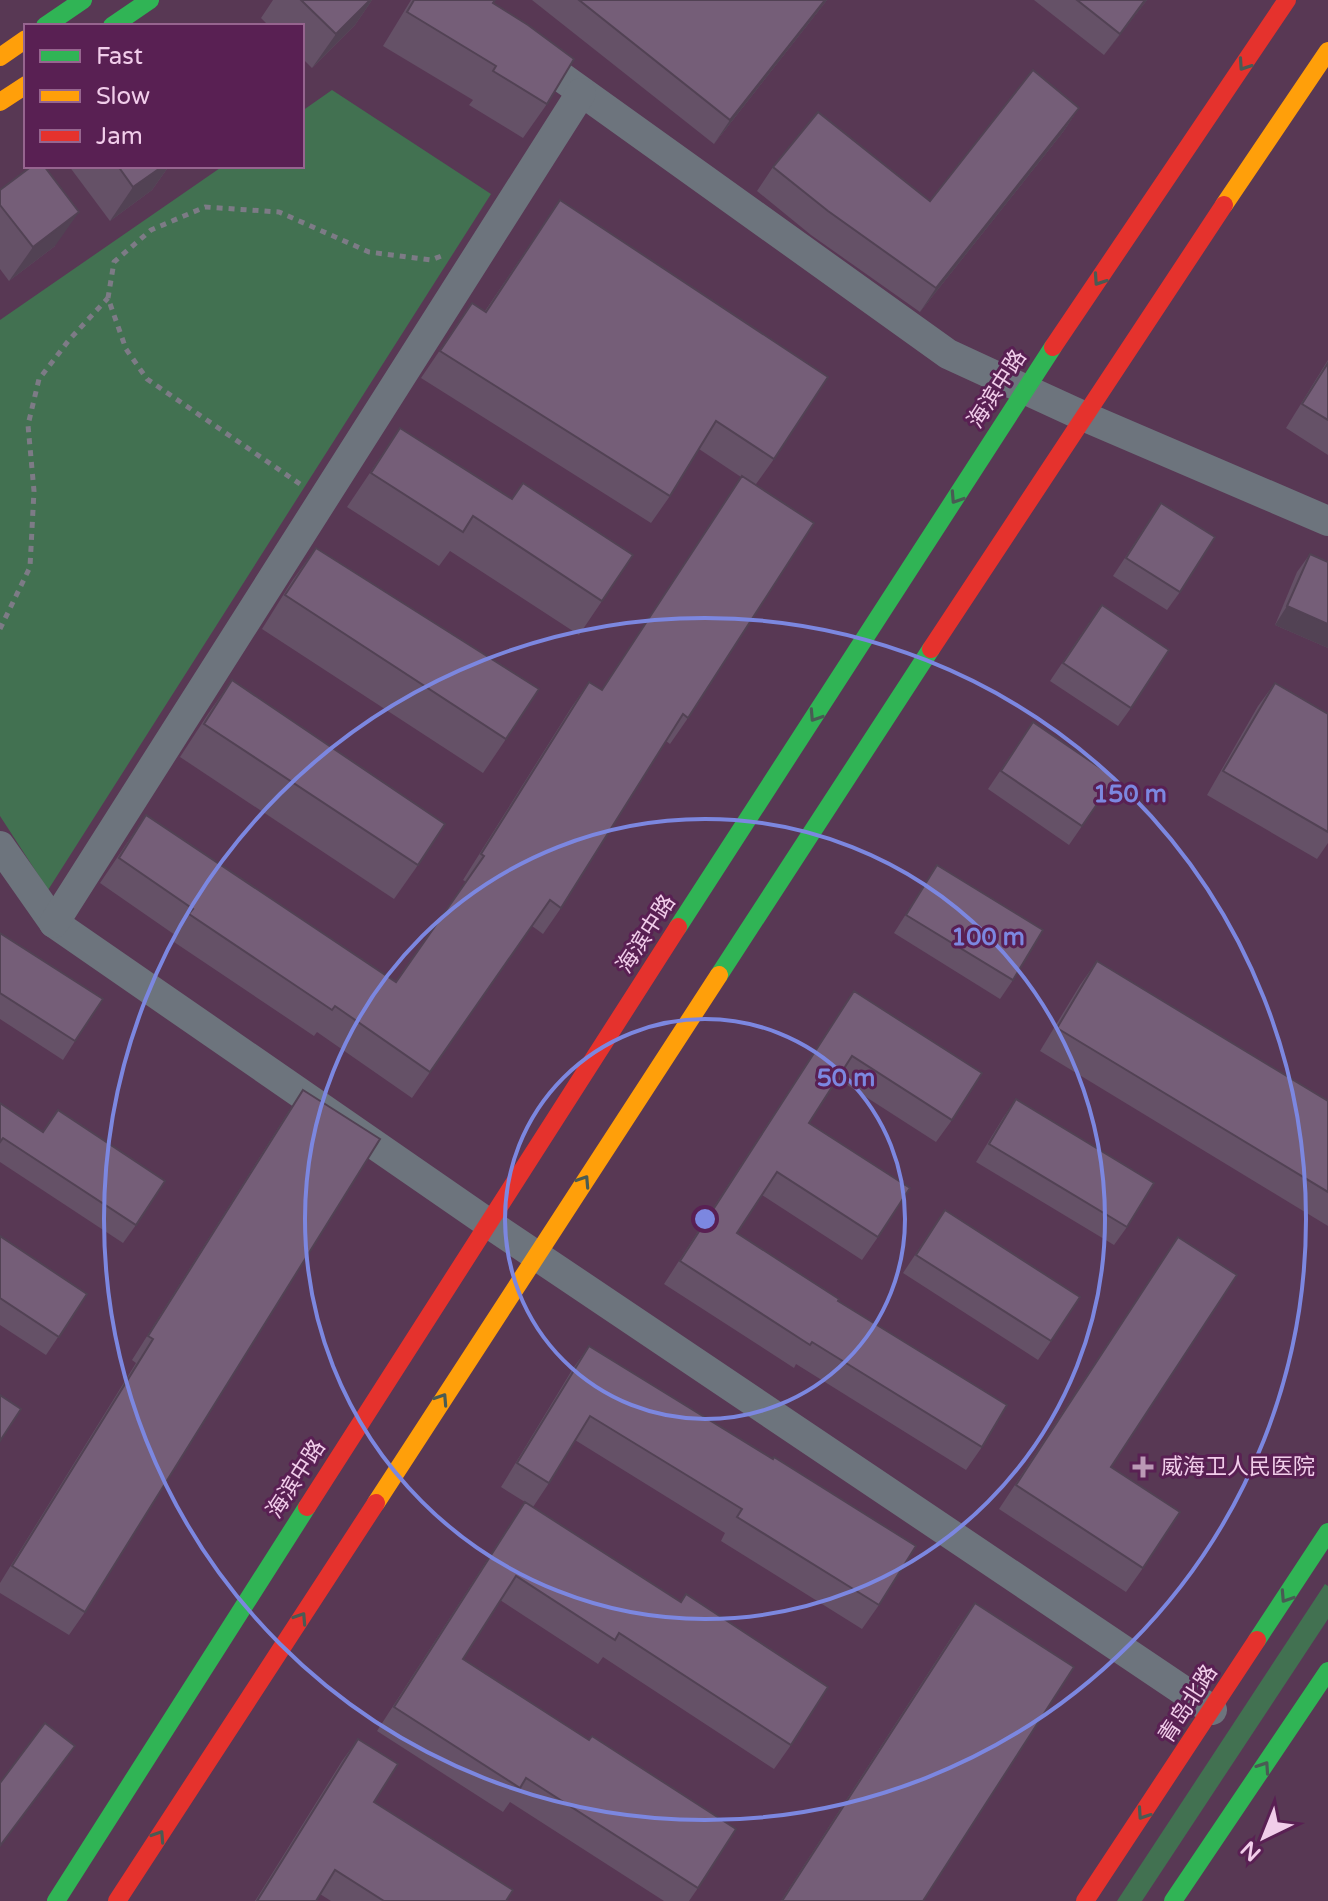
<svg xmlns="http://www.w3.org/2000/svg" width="1328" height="1901" viewBox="0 0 1328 1901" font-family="'Varela Round','Noto Sans SC',sans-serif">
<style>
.green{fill:#427151}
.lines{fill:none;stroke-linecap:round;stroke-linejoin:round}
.path{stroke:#7d7b86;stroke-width:5;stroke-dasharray:6 6;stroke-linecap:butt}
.street{stroke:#6d747d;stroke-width:30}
.fast{stroke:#30b455;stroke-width:18}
.slow{stroke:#ff9f0a;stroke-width:18}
.jam{stroke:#e5322d;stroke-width:18}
.wall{fill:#655167}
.shaded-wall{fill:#524254}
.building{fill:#755e78;stroke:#524254;stroke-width:2}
.oneway{stroke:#495b54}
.ring{fill:none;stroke:#7c87e0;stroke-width:4}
.poi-dot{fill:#bb99b6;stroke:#592053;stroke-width:3}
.labels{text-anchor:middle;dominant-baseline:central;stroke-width:6;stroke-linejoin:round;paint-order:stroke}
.street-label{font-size:22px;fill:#f1cdea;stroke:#592053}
.poi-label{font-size:22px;fill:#f1cdea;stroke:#592053;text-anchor:start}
.centre{fill:#7c87e0;stroke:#592053;stroke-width:4}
.ring-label{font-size:24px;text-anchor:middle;font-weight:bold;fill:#7c87e0;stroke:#592053;stroke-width:6;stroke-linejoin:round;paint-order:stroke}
</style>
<rect width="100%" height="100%" fill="#583854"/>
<g class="green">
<polygon points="332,90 491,194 48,890 0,816 0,320 223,166 302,166 302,111"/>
<polygon points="1325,1584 1328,1586 1328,1619 1142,1901 1117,1901"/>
</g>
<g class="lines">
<g class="path">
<polyline points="300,484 147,379 126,349 108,298 114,262 151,230 205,207 279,212 369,252 431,260 444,255"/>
<polyline points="0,629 30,567 34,491 28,425 39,379 69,340 108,298"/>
</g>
<g class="street">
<polyline points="532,56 948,354 1083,416 1328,521"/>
<polyline points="0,846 54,923 488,1223 1212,1710"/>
<polyline points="54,923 581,93"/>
</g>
<g class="fast">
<polyline points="45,26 83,0"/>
<polyline points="112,26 150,0"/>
<polyline points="678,927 1053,347"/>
<polyline points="719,975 931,649"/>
<polyline points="1257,1640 1328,1532"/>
<polyline points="56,1901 307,1507"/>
<polyline points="1173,1901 1328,1671"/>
</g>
<g class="slow">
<polyline points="0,57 26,39"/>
<polyline points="0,102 26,85"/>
<polyline points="1224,205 1328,51"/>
<polyline points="376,1503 719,975"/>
</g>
<g class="jam">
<polyline points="1053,347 1287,0"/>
<polyline points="931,649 1224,205"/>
<polyline points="307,1507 678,927"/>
<polyline points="117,1901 376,1503"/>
<polyline points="1085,1901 1257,1640"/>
</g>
</g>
<g class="wall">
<polygon points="273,0 372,0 355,25 312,68 302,58 302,26 269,26 261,18"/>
<polygon points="411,0 495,0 493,3 547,104 523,138 469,105 473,100 383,46"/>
<polygon points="532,0 827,0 714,144"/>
<polygon points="1034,0 1147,0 1104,55"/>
<polygon points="1079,108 1063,132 920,312 811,235 757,191 773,167 930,201"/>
<polygon points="69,166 169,166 152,190 110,221"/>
<polygon points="0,190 55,246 9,281 0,269"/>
<polygon points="560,200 774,459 756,484 688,718 670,744 666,741 561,908 543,934 532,926 412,1098 317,1032 314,1036 171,940 175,935 100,883 146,815 396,982 466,882 463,880 571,708 589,682 602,690 741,477 699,449 670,496 651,523 421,378 472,303 485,311"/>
<polygon points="1328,360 1328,455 1286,428"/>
<polygon points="400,428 602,601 579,635 450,551 439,566 347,507"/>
<polygon points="1161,503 1180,592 1167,610 1113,576"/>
<polygon points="316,548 506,739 483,773 262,629 292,581"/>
<polygon points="1310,554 1328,562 1328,648 1275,625 1297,572"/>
<polygon points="1089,623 1131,708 1118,726 1050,681"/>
<polygon points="232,680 418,865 394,899 180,757 208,714"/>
<polygon points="1275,683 1328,714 1328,843 1317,859 1207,795 1258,706"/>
<polygon points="1033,722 1115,778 1069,845 988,789"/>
<polygon points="937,865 1013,980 1000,999 894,933"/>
<polygon points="0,933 75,1041 63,1060 0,1019"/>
<polygon points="1097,961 1328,1101 1328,1226 1040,1051 1080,985"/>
<polygon points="854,991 952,1120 936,1142 838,1079 809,1123 878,1237 862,1260 762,1195 737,1233 838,1301 982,1447 966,1470 796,1364 794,1368 664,1284"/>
<polygon points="303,1090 85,1612 69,1635 0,1593 0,1583 136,1363 132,1360 287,1114"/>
<polygon points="1016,1099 1127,1227 1114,1245 976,1162 1003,1118"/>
<polygon points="0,1103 136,1225 123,1243 0,1162"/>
<polygon points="945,1210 1051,1341 1038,1360 903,1273"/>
<polygon points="0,1236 87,1294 46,1355 0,1325"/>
<polygon points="1178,1237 1111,1467 1143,1568 1126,1592 999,1509"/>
<polygon points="589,1346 879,1605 862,1629 721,1541 725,1533 575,1440 549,1483 533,1507 501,1487 572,1370"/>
<polygon points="525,1502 791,1745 774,1769 603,1657 598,1664 500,1600 463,1659 698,1888 689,1901 664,1901 510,1802 503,1812 377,1731 509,1526"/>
<polygon points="975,1603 923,1901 781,1901 958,1627"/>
<polygon points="358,1739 374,1802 506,1901 331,1901 320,1894 316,1901 255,1901 342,1761"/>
</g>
<g class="shaded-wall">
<polygon points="370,0 372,0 355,25 312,68 336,34"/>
<polygon points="825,0 827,0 714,144 730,120"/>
<polygon points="1145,0 1147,0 1104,55 1120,34"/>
<polygon points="1079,108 1063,132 920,312 936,288"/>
<polygon points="163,166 169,166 152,190 110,221 133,187"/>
<polygon points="79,212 55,246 9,281 33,247"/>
<polygon points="1287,606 1328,624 1328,648 1275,625"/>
<polygon points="75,1746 58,1770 0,1847 0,1846"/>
</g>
<g class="building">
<polygon points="301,0 370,0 336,34"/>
<polygon points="414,0 495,0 493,3 528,25 574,59 547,104 493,71 496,66 407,12"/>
<polygon points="579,0 825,0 730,120"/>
<polygon points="1077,0 1145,0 1120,34"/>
<polygon points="1033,70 1079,108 936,288 828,211 773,167 818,112 930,201"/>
<polygon points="32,166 44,166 79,212 33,247 0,205 0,190"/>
<polygon points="118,166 163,166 133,187"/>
<polygon points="560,200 828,377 774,459 716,421 670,496 440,351 472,303 486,312"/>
<polygon points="1328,363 1328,420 1302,404"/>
<polygon points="400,428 512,499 523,483 633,555 602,601 473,516 463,532 371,473"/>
<polygon points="742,476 814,523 688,718 683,714 561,908 550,900 430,1072 335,1006 332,1010 189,914 193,909 119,858 146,815 396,982 484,856 481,854 589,682 602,690"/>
<polygon points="1161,503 1215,537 1180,592 1126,558"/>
<polygon points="316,548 539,689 506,739 285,595"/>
<polygon points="1310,554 1328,562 1328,624 1287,606"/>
<polygon points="1102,605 1169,650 1131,708 1063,663"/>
<polygon points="232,680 445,824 418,865 204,724"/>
<polygon points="1275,683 1328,714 1328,832 1223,771"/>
<polygon points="1033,722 1115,778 1082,826 1001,771"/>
<polygon points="937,865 1043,930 1013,980 906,915"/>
<polygon points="0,933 103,999 75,1041 0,993"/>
<polygon points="1097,961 1328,1101 1328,1192 1057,1028"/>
<polygon points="854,991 982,1073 952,1120 852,1056 809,1123 910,1188 878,1237 777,1172 737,1233 839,1299 838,1301 1007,1405 982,1447 812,1342 810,1345 680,1261"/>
<polygon points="303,1090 380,1139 85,1612 12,1566 153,1339 148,1336"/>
<polygon points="1016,1099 1154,1183 1127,1227 989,1144"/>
<polygon points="0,1103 43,1132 58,1110 165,1181 136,1225 3,1138 0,1142"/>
<polygon points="945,1210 1080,1297 1051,1341 916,1255"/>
<polygon points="0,1236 87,1294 59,1337 0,1298"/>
<polygon points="1178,1237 1237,1275 1111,1467 1180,1512 1143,1568 1016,1485"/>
<polygon points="589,1346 773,1459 774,1457 916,1546 879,1605 737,1517 742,1509 590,1416 549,1483 517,1463"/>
<polygon points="0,1395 21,1409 0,1441"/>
<polygon points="525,1502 681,1602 686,1594 828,1687 791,1745 619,1633 615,1640 516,1576 463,1659 589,1740 592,1736 736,1829 698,1888 526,1778 520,1788 394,1707"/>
<polygon points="975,1603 1074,1667 923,1901 782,1901"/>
<polygon points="45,1723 75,1746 0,1846 0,1783"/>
<polygon points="358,1739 398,1764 374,1802 513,1890 506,1901 384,1901 335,1870 316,1901 257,1901"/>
</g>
<defs><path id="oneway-chevron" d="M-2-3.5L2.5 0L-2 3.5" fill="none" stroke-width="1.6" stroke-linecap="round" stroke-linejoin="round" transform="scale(2)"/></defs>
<g class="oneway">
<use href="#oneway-chevron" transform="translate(1244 65) rotate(124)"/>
<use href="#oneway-chevron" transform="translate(1099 280) rotate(124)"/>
<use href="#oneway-chevron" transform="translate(956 498) rotate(123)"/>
<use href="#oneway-chevron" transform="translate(815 716) rotate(123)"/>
<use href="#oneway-chevron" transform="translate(584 1181) rotate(-57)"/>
<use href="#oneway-chevron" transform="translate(442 1399) rotate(-57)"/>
<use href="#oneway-chevron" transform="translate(1286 1597) rotate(123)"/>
<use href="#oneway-chevron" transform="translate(301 1618) rotate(-57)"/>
<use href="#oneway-chevron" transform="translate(1264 1767) rotate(-56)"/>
<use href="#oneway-chevron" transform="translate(1143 1814) rotate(124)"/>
<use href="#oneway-chevron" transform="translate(159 1836) rotate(-57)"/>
</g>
<g class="ring">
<circle cx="705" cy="1219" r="200"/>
<circle cx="705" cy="1219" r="400"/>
<circle cx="705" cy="1219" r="601"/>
</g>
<path class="poi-dot" d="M1139 1455h8v8h8v8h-8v8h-8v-8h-8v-8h8z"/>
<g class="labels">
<g class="street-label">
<text transform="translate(997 389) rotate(-57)">海滨中路</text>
<text transform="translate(646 934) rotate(-57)">海滨中路</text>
<text transform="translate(296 1479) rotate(-57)">海滨中路</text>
<text transform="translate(1188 1704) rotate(-57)">青岛北路</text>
</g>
<g class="poi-label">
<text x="1161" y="1467">威海卫人民医院</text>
</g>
</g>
<circle cx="705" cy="1219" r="12" class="centre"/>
<g class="ring-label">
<text x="1130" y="802">150 m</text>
<text x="988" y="945">100 m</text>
<text x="846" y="1086">50 m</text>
</g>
<rect x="24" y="24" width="280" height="144" fill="#592053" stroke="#96658f" stroke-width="2"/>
<rect x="40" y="50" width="40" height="12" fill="#30b455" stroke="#96658f" stroke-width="2"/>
<text x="96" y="64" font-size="24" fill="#f1cdea">Fast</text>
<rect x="40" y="90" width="40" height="12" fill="#ff9f0a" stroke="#96658f" stroke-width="2"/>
<text x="96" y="104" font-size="24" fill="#f1cdea">Slow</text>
<rect x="40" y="130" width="40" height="12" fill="#e5322d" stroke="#96658f" stroke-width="2"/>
<text x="96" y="144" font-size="24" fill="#f1cdea">Jam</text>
<g transform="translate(1264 1837) rotate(223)" stroke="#592053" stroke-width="6" paint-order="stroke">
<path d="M0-6L14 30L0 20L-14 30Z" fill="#f1cdea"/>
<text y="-12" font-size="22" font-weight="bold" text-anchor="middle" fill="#f1cdea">N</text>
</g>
</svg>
